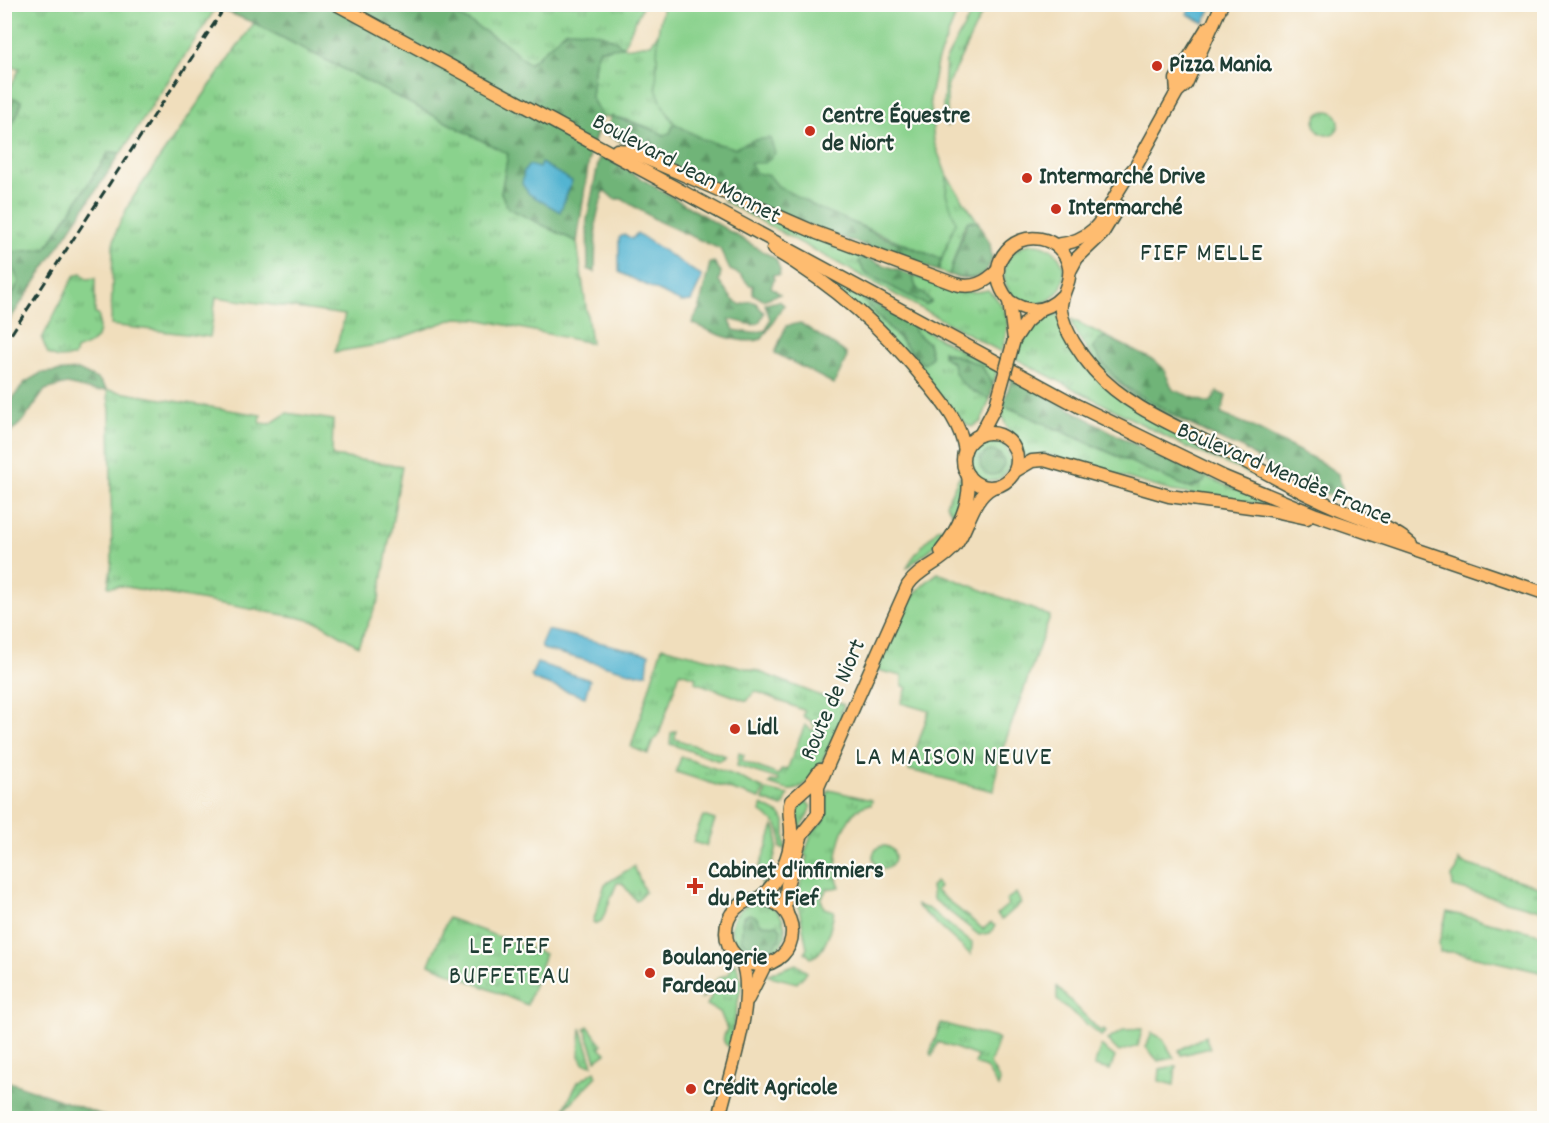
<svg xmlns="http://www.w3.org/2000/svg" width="1549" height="1123" viewBox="0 0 1549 1123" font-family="Dekko,sans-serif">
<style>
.grass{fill:url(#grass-tufts);stroke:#548860;stroke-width:1.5}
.forest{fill:url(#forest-firs);stroke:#477856;stroke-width:1.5}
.pitch{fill:#8ad28d;stroke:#548860;stroke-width:1.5}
.water{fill:#52b4d1;stroke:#387882;stroke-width:1.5}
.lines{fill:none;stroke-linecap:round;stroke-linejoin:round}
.major-casing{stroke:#3e5548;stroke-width:15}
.major{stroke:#febc70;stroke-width:12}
.rail{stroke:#1f3d34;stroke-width:3;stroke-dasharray:9 4.5;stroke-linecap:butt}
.major-bridge-casing{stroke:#3e5548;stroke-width:15;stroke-linecap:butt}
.major-bridge{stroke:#febc70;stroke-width:12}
.poi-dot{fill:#c8321e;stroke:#fdfcf7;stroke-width:2}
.labels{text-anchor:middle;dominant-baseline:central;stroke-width:4.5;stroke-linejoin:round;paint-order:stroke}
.poi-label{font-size:24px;font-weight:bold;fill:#1f3d34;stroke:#fdfcf7;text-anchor:start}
.street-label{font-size:24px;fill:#1f3d34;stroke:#fdfcf7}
.neighbourhood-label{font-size:26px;letter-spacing:1.5px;fill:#1f3d34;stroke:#fdfcf7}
</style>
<defs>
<pattern id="grass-tufts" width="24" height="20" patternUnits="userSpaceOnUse" patternTransform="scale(1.5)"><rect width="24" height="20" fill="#8ad28d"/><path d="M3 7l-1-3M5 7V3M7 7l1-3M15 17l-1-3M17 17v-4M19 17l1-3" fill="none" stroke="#70ac74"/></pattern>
<pattern id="forest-firs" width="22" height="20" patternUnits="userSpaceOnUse" patternTransform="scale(1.5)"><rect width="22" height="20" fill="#6fb478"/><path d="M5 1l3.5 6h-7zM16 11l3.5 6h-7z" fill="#5b9463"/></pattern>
</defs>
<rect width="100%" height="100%" fill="#fdfcf7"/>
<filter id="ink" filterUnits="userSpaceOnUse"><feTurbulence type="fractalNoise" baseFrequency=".0167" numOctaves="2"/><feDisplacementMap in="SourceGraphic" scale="12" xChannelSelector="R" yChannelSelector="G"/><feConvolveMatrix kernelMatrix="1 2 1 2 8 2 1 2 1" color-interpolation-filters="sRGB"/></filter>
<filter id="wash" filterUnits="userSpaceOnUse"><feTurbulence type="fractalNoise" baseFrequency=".008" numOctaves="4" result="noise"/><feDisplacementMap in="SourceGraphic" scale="24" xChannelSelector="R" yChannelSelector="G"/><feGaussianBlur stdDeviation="1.35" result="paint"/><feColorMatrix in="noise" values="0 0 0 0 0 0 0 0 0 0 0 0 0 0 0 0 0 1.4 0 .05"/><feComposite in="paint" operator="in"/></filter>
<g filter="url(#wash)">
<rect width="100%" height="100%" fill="#f0debc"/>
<g class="grass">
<polygon points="210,4 216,8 121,153 109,152 46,249 11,263 19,282 5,309 5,141 20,108 21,101 5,97 20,68 5,67 5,5"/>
<polygon points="977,4 986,5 947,86 947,127 943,108 946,59"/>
<path d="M441 5H643L623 47C633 49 640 44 651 44L658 33 663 106 674 123 670 133 664 135C648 126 620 115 602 117L591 97 595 62 600 49H609L567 30 529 64 506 44Z"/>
<polygon points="254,23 509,154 501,193 508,208 577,242 591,343 477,319 456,318 383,344 335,352 345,315 216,297 210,337 111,325 113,245 117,229 130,202 161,156"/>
<circle cx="1327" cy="123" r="12"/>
<polygon points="947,176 978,222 968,221 964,227 949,275 938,271 955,222 946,194"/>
<path d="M722 200 731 201 863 257 859 262 865 273 926 305 931 302C925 292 913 292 914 276 939 284 962 297 988 290 1010 309 1011 325 1001 352Z"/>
<circle cx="1034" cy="274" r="30"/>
<path d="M809 265 865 298 863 300 923 364 932 357 928 343 914 331 913 324 997 370 993 385 981 365 943 351 944 356C961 368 970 391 990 399L981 422 972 427 967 425Z"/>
<path d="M81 273 87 279 95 278V314L99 315C100 342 97 341 76 350L74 357 58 358 48 354 42 339 74 276Z"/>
<path d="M1057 313 1089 370 1297 494 1182 445 1016 359C1024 335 1031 320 1057 313Z"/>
<path d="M1071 319 1107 337 1102 338V363L1124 386 1209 434C1162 411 1116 393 1086 348 1080 339 1072 330 1071 319Z"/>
<polygon points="107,390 261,415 260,423 270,424 287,413 333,420 332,456 402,466 379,599 358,646 320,623 301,618 121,586 108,587 112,562 110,410"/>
<path d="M1003 405 1189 488 1200 485 1206 477 1279 507 1171 491 1046 454 1024 457C1018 438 999 427 1003 405Z"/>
<circle cx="989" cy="460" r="21"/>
<path d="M960 475C963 487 964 506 952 513L946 504Z"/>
<path d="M940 527 946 532C935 548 922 555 907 568 908 561 933 533 940 527Z"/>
<path d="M938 573 1050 616 998 762 994 791 909 770 929 711 901 703 907 688 902 685V676L877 670C893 633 903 596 938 573Z"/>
<path d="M662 647 757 671 844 705 841 712 843 715C836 732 814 790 792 790 785 791 776 786 769 784L771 781 778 782V779L737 766 739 753 744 755 742 761 778 775 782 769 787 770 805 725 813 731 815 728 811 721 803 716 805 711 755 691 747 701 695 682 696 677 680 672 658 737 653 741 648 754 631 747Z"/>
<polygon points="676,731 675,739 726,756 724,759 719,761 670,744 671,733"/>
<polygon points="681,757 734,775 764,789 760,799 676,772"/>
<polygon points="766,790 788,795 783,807 763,800"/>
<path d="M829 790 872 800 871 805C843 803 829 868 840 887L827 889 821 899 824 908 834 911C831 926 827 953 811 958L805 952 807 948 797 898 807 856 804 855 811 836 808 835 824 821 825 800Z"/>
<polygon points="806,801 811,807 810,811 794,840 796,806"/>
<path d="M762 805 779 814 785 821V849L780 848C784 829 776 822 761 812Z"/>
<polygon points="703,816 715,820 706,846 693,842"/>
<path d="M774 826C783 838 773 861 768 874L770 876 761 886 764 873 758 871Z"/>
<circle cx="884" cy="857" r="11"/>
<polygon points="1459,860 1462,863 1544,888 1544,911 1453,887 1452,877 1457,870"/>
<polygon points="634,866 645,892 636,901 622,883 617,883 602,920 597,924 593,922 605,884"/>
<polygon points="935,882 939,886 936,891 983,929 991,923 995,926 990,933 979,935 933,899 931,887"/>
<polygon points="1016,893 1021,903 1002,920 997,914 1009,904 1006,900"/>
<circle cx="758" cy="930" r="27"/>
<polygon points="916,905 929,909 972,943 971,955"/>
<polygon points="1447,912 1544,935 1544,973 1455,952 1440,952 1439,943"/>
<polygon points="448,918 545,954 527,1005 429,964"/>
<path d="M736 963 742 982 729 1047C720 1041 724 1036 727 1029L720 1012 707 1005 715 989 700 1000 718 978 729 974 732 965Z"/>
<polygon points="796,964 807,972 797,983 766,975"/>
<polygon points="1057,987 1100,1031 1104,1029 1106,1032 1101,1036 1057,1000"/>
<polygon points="941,1023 999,1039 990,1064 1000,1081 998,1087 986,1068 975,1064 977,1056 938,1042 932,1056 930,1053"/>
<polygon points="588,1026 602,1045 599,1047 606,1053 596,1060 585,1028"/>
<polygon points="581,1028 593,1065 583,1063 579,1056"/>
<polygon points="1142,1029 1138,1046 1119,1052 1107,1040 1124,1030"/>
<polygon points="1152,1033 1162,1038 1174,1058 1158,1061 1146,1047"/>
<polygon points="1205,1036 1210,1048 1181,1055 1179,1050"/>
<polygon points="1101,1046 1115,1057 1110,1070 1094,1066"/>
<polygon points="1176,1066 1174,1085 1159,1081 1160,1069"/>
<polygon points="595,1071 597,1076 563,1111 578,1082"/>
</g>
<g class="forest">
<path d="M210 5H441L506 44 529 64 567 30C586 30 610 33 623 47L600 49 595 62 591 97 602 117 590 153 577 242 508 208 501 193 508 154 254 23Z"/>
<polygon points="14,98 21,101 20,108 5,141 5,117"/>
<path d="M611 116C629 123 647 125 664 135L670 133 674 123 704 140 735 148 753 140 771 138 776 153 765 163 769 175 778 186 878 235 941 259 938 271C825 234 712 189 606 134Z"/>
<polygon points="109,152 121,153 5,327 5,309 19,282 11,263 12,252 46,249"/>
<polygon points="600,154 776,259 780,270 779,275 772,275 774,279 771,287 780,294 763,300 753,294 753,285 749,285 741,275 730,270 720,249 658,221 622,199 614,199 604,190 596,220 595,272 588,269 587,220"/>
<path d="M968 221 978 222 990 244 992 259C984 281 969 281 949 275Z"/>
<path d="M863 257 914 276C913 292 925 292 931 302L926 305 865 273 859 261Z"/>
<path d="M714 262 721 272 719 281 732 299 741 305 751 301 756 303 764 313 759 323 753 325 729 319 734 330 752 333 766 330 770 319 765 304 779 301 784 305 762 339C741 346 710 332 692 323L699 309 710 263Z"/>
<polygon points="865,298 913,324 914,331 928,343 932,357 923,364 863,300"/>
<polygon points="800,323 846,353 847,357 834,384 775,353 786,326"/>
<path d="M1107 337 1155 361 1163 368 1173 390 1205 402H1211L1217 392 1226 396 1221 414 1251 426 1322 463 1338 474 1343 491C1324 508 1258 459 1240 446H1235L1209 434 1124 386 1102 363 1093 348 1098 340Z"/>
<path d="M943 351 981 365 993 385 990 399C973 393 954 382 953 363L943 356Z"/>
<polygon points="78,370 99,380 107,390 96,391 67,384 45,390 24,420 5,437 5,409 24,383 41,373"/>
<polygon points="1012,377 1126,440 1206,477 1204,482 1189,488 1003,405"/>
<circle cx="992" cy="463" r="12"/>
<polygon points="749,914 755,916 761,924 777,925 781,929 780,939 768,955 761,956 761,952 752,951 741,940 743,917"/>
<polygon points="4,1080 105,1116 104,1118 5,1118"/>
</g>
<polygon class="pitch" points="663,5 960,5 937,62 930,98 934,142 947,176 946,194 956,222 941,259 818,208 778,186 769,175 756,173 750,163 765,163 775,153 770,138 753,140 735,148 704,140 674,123 663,106 656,88 658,33"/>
<g class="water">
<polygon points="1191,5 1212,5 1204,23 1187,14"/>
<polygon points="541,163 572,181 560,212 529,194 522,184 524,171 529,165 539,168"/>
<polygon points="637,233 701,276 701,280 691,301 681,302 619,272 619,238 624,234 632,239"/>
<polygon points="547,630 649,654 647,673 637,674 543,649 541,644"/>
<polygon points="537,663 590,680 585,697 534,680 531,676"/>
</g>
</g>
<g filter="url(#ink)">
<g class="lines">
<g class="major-casing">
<g id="major">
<polyline points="336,4 1078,406 1224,477 1316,515 1544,593"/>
<polyline points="1177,92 1176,79 1207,28"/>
<path d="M617 150 629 151 817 233 955 284C973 289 985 283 998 270"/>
<path d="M1056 245C1110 239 1105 198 1136 166L1177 92 1186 84 1222 4"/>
<path d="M773 249C834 285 884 328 928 384 945 405 961 424 965 451"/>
<polyline points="1070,271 1077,258 1102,234 1119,206"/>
<path d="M1062 296C1046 313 1027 313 1009 301 998 287 993 270 1003 255 1021 227 1063 236 1069 267 1072 284 1059 295 1061 311 1064 331 1081 355 1094 370 1128 409 1184 429 1229 453 1262 470 1295 490 1330 505 1356 517 1390 525 1411 544"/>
<polyline points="1009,301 1014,340"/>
<polyline points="1014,340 1026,322 1040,310"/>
<circle cx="990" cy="460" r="27"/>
<polyline points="980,435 996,405"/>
<polyline points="1015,471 1032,461 1044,460 1169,496 1265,509 1307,518"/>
<path d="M941 551C957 531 972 502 968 475"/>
<path d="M759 898C778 884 792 854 791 830 791 819 787 811 791 801L810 784 820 770"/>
<circle cx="759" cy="932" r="33"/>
<path d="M787 914 785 905 787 885 802 834 818 814V787L908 585C919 568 942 563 955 546 969 528 971 499 993 487"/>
<polyline points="748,999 765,965"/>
<path d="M719 1118C728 1077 758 998 741 960"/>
</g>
</g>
<use href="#major" class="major"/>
<polyline class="rail" points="4,345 227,4"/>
<g class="major-bridge-casing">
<polyline id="major-bridge" points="996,405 1014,340"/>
</g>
<use href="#major-bridge" class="major-bridge"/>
</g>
</g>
<g class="poi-dot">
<circle cx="1157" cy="66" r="6"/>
<circle cx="810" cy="131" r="6"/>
<circle cx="1027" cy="178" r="6"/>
<circle cx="1056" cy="209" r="6"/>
<circle cx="735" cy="729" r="6"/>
<path d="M692 877h6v6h6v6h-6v6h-6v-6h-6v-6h6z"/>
<circle cx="650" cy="973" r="6"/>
<circle cx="691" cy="1089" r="6"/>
</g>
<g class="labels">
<g class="poi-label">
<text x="1169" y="66">Pizza Mania</text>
<text x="822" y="117">Centre Équestre<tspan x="822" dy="28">de Niort</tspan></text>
<text x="1039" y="178">Intermarché Drive</text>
<text x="1068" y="209">Intermarché</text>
<text x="747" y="729">Lidl</text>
<text x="708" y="872">Cabinet d'infirmiers<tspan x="708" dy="28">du Petit Fief</tspan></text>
<text x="662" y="959">Boulangerie<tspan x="662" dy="28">Fardeau</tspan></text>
<text x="703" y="1089">Crédit Agricole</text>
</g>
<g class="street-label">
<text transform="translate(686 170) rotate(28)">Boulevard Jean Monnet</text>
<text transform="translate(1284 475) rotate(23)">Boulevard Mendès France</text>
<text transform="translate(834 700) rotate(-66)">Route de Niort</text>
</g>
<g class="neighbourhood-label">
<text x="1202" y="254">FIEF MELLE</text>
<text x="954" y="758">LA MAISON NEUVE</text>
<text x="510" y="947">LE FIEF<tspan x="510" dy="30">BUFFETEAU</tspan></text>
</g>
</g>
<rect width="1549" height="1123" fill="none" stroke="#fdfcf7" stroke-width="24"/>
</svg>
